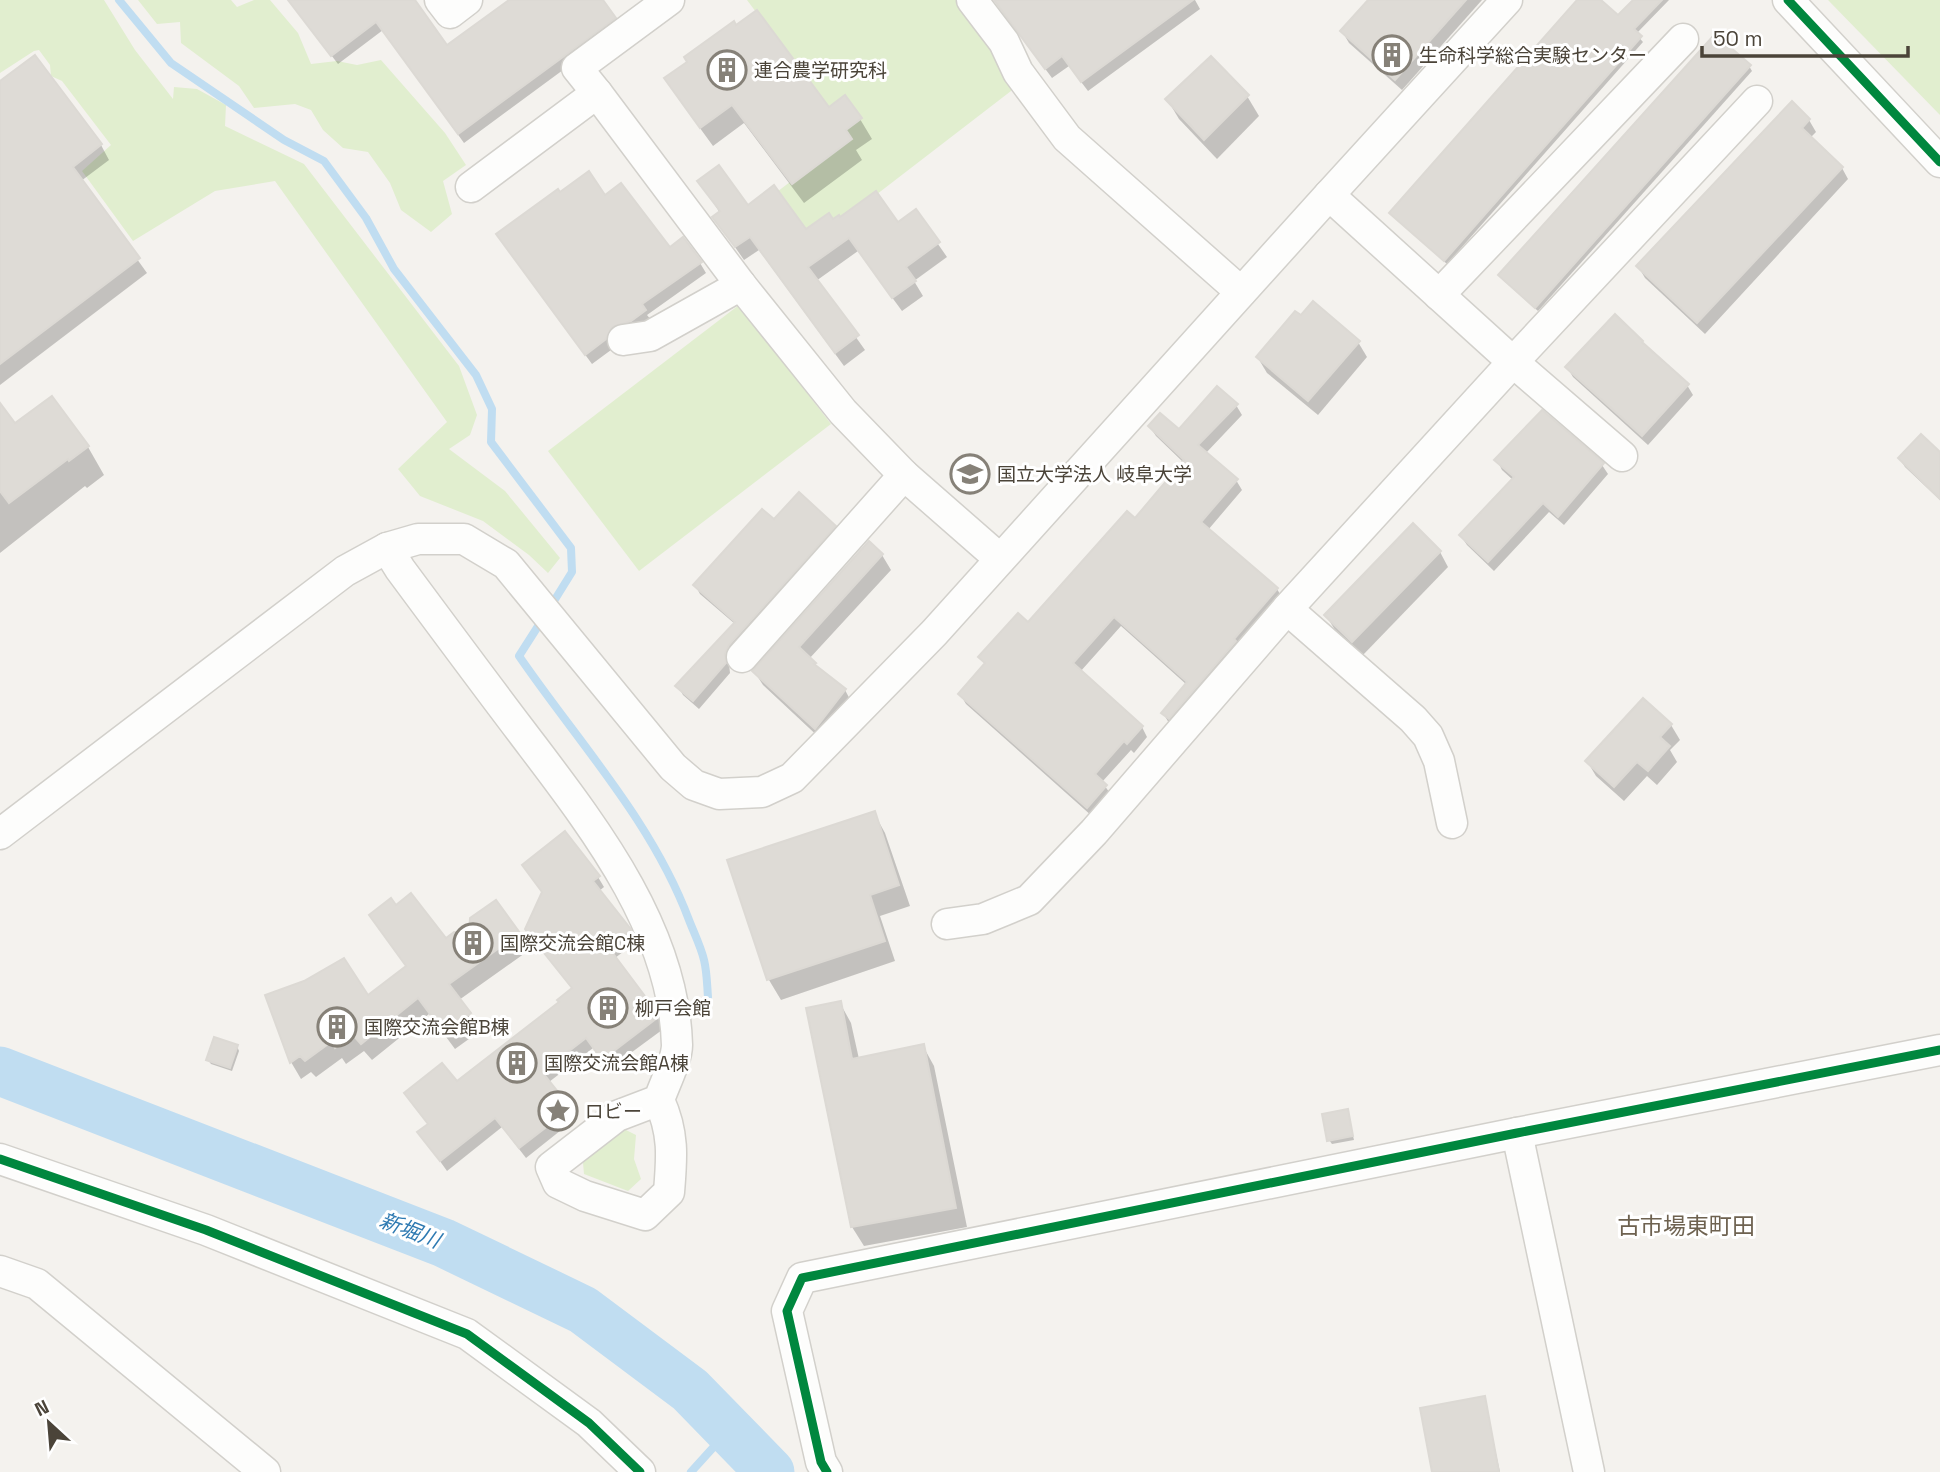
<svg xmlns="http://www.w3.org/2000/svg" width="1940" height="1472" viewBox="0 0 1940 1472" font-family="'Space Grotesk','Noto Sans JP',sans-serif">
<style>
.green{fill:#e1eecf}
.shadow{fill:#0003}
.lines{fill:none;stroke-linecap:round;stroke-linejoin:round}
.stream{stroke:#c0ddf1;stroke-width:8}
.river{stroke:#c0ddf1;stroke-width:49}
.building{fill:#dedbd6;stroke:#dcd9d4;stroke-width:2}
.minor-casing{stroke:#d2d0cb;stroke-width:33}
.minor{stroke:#fdfdfc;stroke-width:30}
.cycleway-casing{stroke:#fff;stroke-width:13}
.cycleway{stroke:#00873e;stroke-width:9}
.labels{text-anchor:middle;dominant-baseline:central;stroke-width:6;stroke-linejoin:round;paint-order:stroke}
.poi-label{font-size:19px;fill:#4b4439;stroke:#fff;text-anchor:start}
.water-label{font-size:21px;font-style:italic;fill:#2e7ab2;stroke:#fff}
.quarter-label{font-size:23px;fill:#6e6250;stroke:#fff}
</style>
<rect width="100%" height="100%" fill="#f4f2ee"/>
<g class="green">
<polygon points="0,0 104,0 135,50 173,99 174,87 197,89 226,105 225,126 304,164 459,366 477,415 470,435 449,449 505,491 560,558 548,573 529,555 483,521 420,496 398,469 447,422 275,181 215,191 133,241 82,171 111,145 62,81 51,76 50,65 39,50 34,51 0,73"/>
<polygon points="138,0 231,0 237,7 254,0 270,0 298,33 311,64 337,61 357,65 381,60 445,133 466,165 443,181 452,214 431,232 401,210 390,183 368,152 343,148 323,130 311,110 295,104 254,108 239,86 181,43 180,22 157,24"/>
<polygon points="747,0 959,0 1010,66 1011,91 807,248 769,198 849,137"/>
<polygon points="1829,0 1940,0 1940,115 1828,0"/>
<polygon points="739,305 831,424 639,571 548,451"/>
<polygon points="624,1129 636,1135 634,1159 641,1179 628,1191 584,1174 583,1163 597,1144"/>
</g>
<g class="shadow">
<polygon points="289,0 412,0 447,47 512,0 601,0 620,28 464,143 383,30 338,64"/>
<polygon points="994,0 1195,0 1200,9 1088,91 1069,66 1052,78"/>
<polygon points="1370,0 1482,0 1402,90 1349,43 1342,31"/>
<polygon points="1579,0 1598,0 1618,18 1635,0 1669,0 1636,34 1643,42 1447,264 1391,213"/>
<polygon points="736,27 829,110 860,119 872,139 856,150 862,160 804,203 744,123 713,146 678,98 667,79"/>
<polygon points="34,58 101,145 109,160 81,181 147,273 0,385 0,84"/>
<polygon points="1749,66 1752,71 1538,311 1502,279 1500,275"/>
<polygon points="1247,96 1259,116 1217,159 1179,119 1167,99"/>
<polygon points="1809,120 1816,132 1810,138 1842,168 1848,179 1705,334 1645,278 1638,266"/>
<polygon points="700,182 748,208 805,232 833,222 897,225 915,211 947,257 914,281 923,296 902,311 858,251 816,281 865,350 844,366 759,250 744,260 714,217 720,213"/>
<polygon points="560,194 605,197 670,249 700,263 706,273 647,315 651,320 617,337 611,350 592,364 504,244"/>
<polygon points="1358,342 1367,357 1318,415 1267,373 1258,358"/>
<polygon points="1642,342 1646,348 1687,385 1693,395 1648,445 1573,377 1567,367"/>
<polygon points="52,398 88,447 104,475 87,488 85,486 0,553 0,423 15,426"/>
<polygon points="1236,405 1242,415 1205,454 1236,480 1242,490 1208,530 1277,589 1283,599 1169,723 1163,713 1187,685 1121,626 1080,672 1142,727 1147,737 1134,753 1131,750 1102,782 1112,796 1093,817 966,704 960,694 985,665 981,657 1028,625 1135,520 1184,463 1156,436 1150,427 1179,431"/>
<polygon points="1940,454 1940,500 1905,467 1900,459"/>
<polygon points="1497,460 1602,465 1608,474 1564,525 1549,512 1494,571 1467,545 1461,536 1513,480 1502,470"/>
<polygon points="774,521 834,527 839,535 733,654 729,664 730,673 699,709 683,695 678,686 735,624 700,594 695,585"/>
<polygon points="869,543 882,555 891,570 809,659 818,669 845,690 853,705 824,742 763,685 754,671"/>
<polygon points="1440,552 1448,567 1362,656 1335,630 1326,615"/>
<polygon points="1671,725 1680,740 1670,750 1677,762 1657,785 1647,776 1624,801 1596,776 1587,761"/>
<polygon points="874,813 885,833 910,906 880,916 895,961 781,1000 769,980 729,861"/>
<polygon points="524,865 598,877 604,887 599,891 636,942 615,958 654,1012 661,1023 662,1030 609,1069 593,1048 549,1082 575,1119 526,1158 502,1127 447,1171 419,1132 429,1125 412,1104 456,1083 561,1003 573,990 527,929 543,893"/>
<polygon points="395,908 445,941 518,934 528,951 459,1000 480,1031 455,1049 429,1014 372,1060 364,1051 346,1064 342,1058 316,1077 311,1072 301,1079 291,1062 367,997 407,968 371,916"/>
<polygon points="840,1003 851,1023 859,1059 923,1046 934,1066 967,1227 864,1246 852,1227"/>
<polygon points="237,1046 239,1051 232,1071 211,1064 208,1060"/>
<polygon points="1347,1111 1354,1140 1332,1144 1329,1140"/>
<polygon points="1484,1398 1500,1472 1434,1472"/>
</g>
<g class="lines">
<g class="stream">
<polyline points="119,0 171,63 284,140 324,161 366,218 394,269 476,375 492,409 491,442 571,548 572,572 549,609"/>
<path d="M542 620 519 656C578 742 652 821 689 920 694 933 701 947 704 960 707 972 707 985 708 997"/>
<polyline points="691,1472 729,1430"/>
</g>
<polyline class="river" points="0,1071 444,1243 583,1310 690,1390 770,1472"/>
</g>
<g class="building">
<polygon points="288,0 415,0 447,45 509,0 603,0 616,18 458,134 376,22 331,56"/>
<polygon points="994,0 1193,0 1081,82 1062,56 1045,69"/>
<polygon points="1368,0 1466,0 1395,80 1340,31"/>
<polygon points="1577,0 1601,0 1618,15 1633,0 1662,0 1634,29 1642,36 1444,261 1389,213"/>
<polygon points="757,10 829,107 845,95 862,118 846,130 852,139 792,184 732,105 700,128 664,78 687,62 684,57 734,21 736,25"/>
<polygon points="1715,34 1751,65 1535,308 1498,275"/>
<polygon points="35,55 102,144 73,167 140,258 0,364 0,81"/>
<polygon points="1211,56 1249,95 1204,140 1165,99"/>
<polygon points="1792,101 1810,119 1802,128 1843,167 1697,323 1636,266"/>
<polygon points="719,165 748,205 774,185 806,229 829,213 833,219 839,215 840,217 876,191 898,222 916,209 940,242 906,267 916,281 892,298 849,238 808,267 859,335 835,353 750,237 735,247 712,217 720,211 697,181"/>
<polygon points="589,171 605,195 621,183 670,247 683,237 702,262 642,304 646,310 631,321 612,327 606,339 585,355 496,234 558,189 560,192"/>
<polygon points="1313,301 1360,341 1308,401 1256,357 1295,311 1301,315"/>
<polygon points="1615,314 1643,341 1642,342 1689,384 1642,436 1565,367"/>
<polygon points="1217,386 1238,404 1198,445 1238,479 1201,522 1278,588 1234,639 1236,641 1169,719 1161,713 1187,682 1114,617 1073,663 1143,726 1127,744 1124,741 1095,774 1107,785 1087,808 958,694 985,663 978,657 1018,613 1028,622 1127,511 1135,518 1184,460 1148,426 1160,413 1179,429"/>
<polygon points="52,396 89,446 69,461 68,459 9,503 0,491 0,403 15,423"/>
<polygon points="1542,410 1604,463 1558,517 1543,503 1488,562 1459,535 1514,477 1494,460"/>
<polygon points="1921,434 1940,452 1940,499 1898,458"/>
<polygon points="799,492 836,526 729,645 725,654 726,663 693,701 675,686 735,622 693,585 762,509 774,519"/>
<polygon points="1413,523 1441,551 1352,642 1324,615"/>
<polygon points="869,541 883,554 799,647 816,663 814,664 846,689 815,729 752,671"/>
<polygon points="1643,698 1672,724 1660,737 1670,746 1648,771 1637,762 1614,787 1585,761"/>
<polygon points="875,811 899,885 870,895 885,941 767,980 727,860"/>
<polygon points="565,831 600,876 593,881 630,928 631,930 609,948 656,1011 657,1018 602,1060 586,1038 542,1072 571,1108 519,1148 495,1118 440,1161 417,1132 428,1124 404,1093 442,1063 457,1081 559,1002 557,1000 572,988 525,929 542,892 522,865"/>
<polygon points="411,893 446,938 454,932 469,935 470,918 496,900 520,933 449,984 471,1013 444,1033 418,998 361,1044 353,1035 335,1048 331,1042 305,1061 300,1056 290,1063 265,995 304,981 344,958 368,995 406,966 369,915 391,898 396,905"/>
<polygon points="841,1001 852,1059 924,1044 956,1208 851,1227 806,1008"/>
<polygon points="214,1037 238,1045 230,1068 206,1060"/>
<polygon points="1348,1109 1353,1136 1327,1141 1322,1114"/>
<polygon points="1485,1396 1499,1472 1432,1472 1420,1408"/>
</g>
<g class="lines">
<g class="minor-casing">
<g id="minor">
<polyline points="440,0 450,13 467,0"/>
<polyline points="972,0 1004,42 1018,72 1067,138 1241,292"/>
<polyline points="1788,0 1940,162"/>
<polyline points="597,93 577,68 669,0"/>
<polyline points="471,187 597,93 741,285 843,412 904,475"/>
<polyline points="1329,195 1507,0"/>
<polyline points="1439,295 1683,39"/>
<polyline points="623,340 650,336 741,285"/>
<polyline points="1622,456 1513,362 1757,101"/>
<path d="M387 548 400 569C440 623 480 677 521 731 589 821 674 926 677 1045 677 1060 664 1085 659 1100L617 1116 551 1167 558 1183 585 1196 645 1215 669 1192C672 1157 674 1133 659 1100"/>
<polyline points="1287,609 1413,719 1428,736 1439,761 1452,823"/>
<polyline points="742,657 904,475 1000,559"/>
<polyline points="0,834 345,571 387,548 418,539 464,539 506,564 673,767 694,785 719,794 762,792 792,778 934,633 1329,195 1513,362 1287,609 1094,832 1029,900 983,919 947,924"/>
<polyline points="1517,1133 1589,1472"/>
<polyline points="0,1159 206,1230 467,1334 589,1423 640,1472"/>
<polyline points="0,1271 37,1284 265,1472"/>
<polyline points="827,1472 821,1462 787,1311 802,1278 1517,1133 1940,1050"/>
</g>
</g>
<use href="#minor" class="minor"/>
<g class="cycleway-casing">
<g id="cycleway">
<polyline points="1788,0 1940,162"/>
<polyline points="0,1159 206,1230 467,1334 589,1423 640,1472"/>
<polyline points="827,1472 821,1462 787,1311 802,1278 1517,1133 1940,1050"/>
</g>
</g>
<use href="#cycleway" class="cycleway"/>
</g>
<defs>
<g id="building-ring" transform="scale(2.0125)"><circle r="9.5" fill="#fff" stroke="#868178" stroke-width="1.5"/><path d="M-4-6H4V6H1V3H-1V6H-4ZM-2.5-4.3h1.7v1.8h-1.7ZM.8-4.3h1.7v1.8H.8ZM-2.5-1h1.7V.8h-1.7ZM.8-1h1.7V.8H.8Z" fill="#868178"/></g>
<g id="university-ring" transform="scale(2.0125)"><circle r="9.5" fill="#fff" stroke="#868178" stroke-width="1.5"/><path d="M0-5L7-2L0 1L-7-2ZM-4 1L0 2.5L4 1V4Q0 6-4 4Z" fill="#868178"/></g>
<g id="sight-ring" transform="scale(2.0125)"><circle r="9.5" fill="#fff" stroke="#868178" stroke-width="1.5"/><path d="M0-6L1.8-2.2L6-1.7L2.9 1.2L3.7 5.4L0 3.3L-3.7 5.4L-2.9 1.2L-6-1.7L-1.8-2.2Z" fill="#868178"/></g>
</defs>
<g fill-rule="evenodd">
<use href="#building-ring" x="1392" y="55"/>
<use href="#building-ring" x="727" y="70"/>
<use href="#university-ring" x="970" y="474"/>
<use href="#building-ring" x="473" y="943"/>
<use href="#building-ring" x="608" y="1008"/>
<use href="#building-ring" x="337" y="1027"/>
<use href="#building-ring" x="517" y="1063"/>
<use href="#sight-ring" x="558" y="1111"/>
</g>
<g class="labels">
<g class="poi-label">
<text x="1419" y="55">生命科学総合実験センター</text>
<text x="754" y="70">連合農学研究科</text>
<text x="997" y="474">国立大学法人 岐阜大学</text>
<text x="500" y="943">国際交流会館C棟</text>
<text x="635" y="1008">柳戸会館</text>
<text x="364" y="1027">国際交流会館B棟</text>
<text x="544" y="1063">国際交流会館A棟</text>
<text x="585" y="1111">ロビー</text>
</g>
<g class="water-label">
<text transform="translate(410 1230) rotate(21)">新堀川</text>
</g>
<g class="quarter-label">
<text x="1686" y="1226">古市場東町田</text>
</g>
</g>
<g transform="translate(49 1423) rotate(334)" stroke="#ffffff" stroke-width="5" paint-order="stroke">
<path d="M0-5L12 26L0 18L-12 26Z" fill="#4b4439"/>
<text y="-10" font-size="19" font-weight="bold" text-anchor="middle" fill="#4b4439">N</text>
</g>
<path d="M1702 46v10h206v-10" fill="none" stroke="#4b4439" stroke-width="3.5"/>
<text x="1713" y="46" font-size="21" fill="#4b4439" stroke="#ffffff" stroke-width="5" paint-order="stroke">50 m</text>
</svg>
